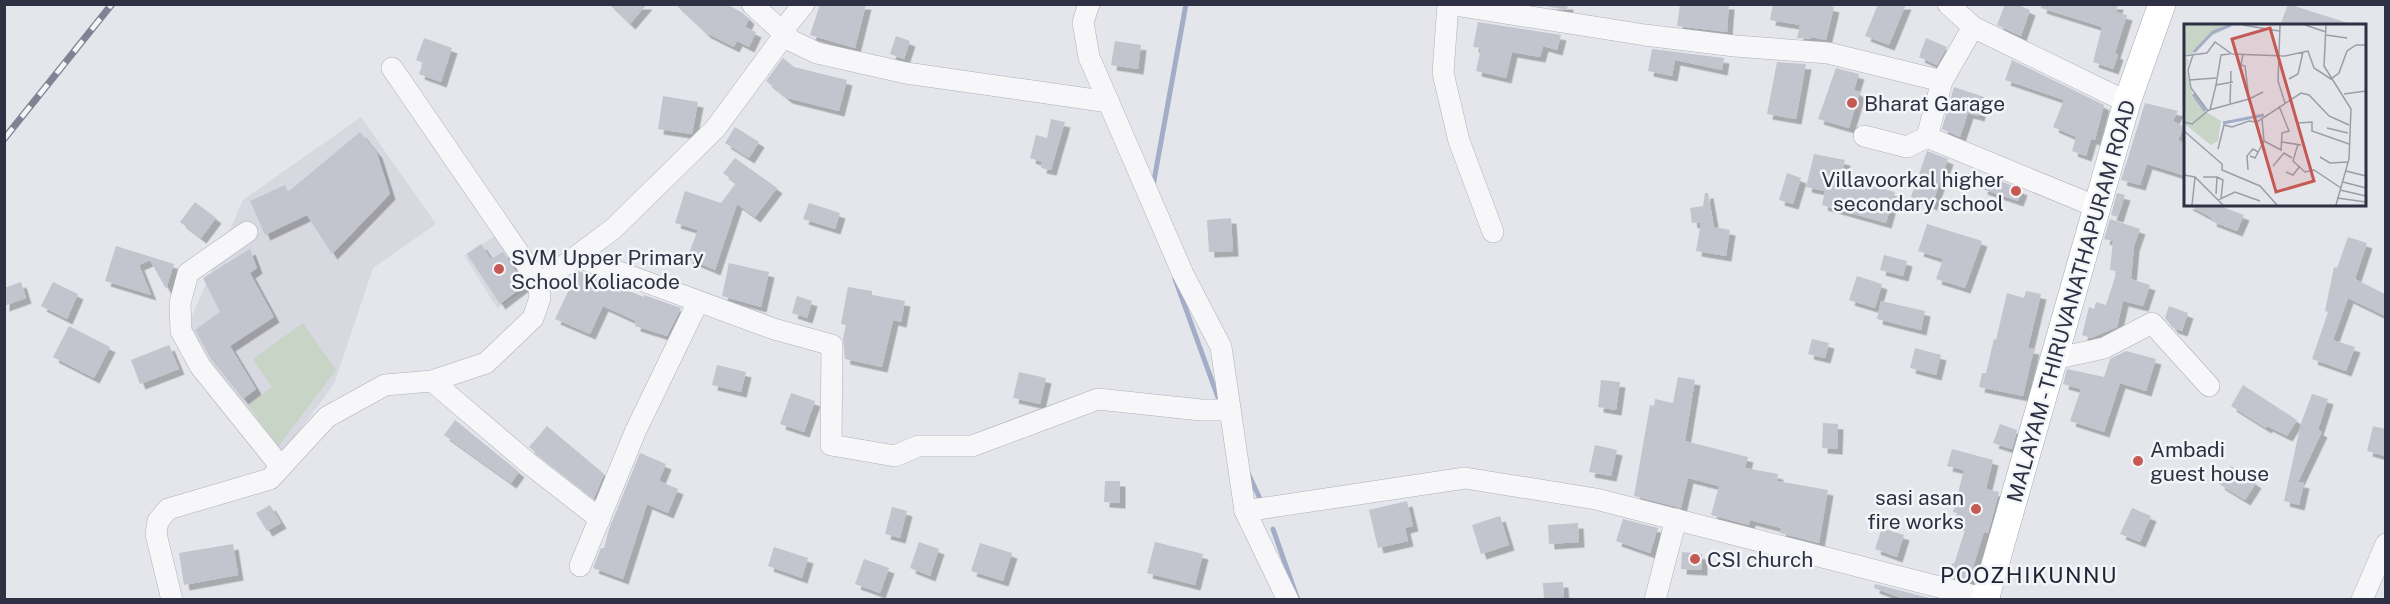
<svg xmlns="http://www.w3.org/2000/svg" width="2390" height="604" viewBox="0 0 2390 604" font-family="'Public Sans',sans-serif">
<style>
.built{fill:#d7d8e0}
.green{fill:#c7d4c6}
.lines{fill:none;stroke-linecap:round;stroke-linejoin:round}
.stream{stroke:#a3adc8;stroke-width:5}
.building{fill:#c2c4ce;filter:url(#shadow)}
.minor-casing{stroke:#aeb0b9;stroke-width:22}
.major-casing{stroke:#a5a8b6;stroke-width:28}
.minor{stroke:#f7f7fa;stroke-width:21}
.major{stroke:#fff;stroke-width:27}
.rail-casing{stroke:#7f8394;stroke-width:7}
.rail{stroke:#f4f5f8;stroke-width:4.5;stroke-dasharray:14;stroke-linecap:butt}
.poi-dot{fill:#c55a55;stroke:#f4f5f8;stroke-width:2}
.labels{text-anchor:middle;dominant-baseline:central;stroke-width:5;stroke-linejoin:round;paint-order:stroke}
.poi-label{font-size:21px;fill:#2d3143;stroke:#f4f5f8;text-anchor:start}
.street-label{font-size:21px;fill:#2d3143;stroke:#f4f5f8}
.neighbourhood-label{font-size:22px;letter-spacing:1.5px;fill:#1f2234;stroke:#f4f5f8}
.inset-river{fill:none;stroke:#a3adc8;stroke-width:3}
.inset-road{fill:none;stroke:#9b9ea8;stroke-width:1.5}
.view{fill:#c55a55;fill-opacity:0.15;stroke:#c55a55;stroke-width:3}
.inset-edge{fill:none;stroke:#2d3143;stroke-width:3}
</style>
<defs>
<filter id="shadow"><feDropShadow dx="5.5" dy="5.5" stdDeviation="0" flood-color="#0004"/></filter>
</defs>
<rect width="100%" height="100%" fill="#e5e6eb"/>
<g class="built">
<polygon points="361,117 436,224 373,268 334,384 279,458 187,327 243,200"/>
<polygon points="500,233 536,283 497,308 464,255"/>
</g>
<polygon class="green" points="303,323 336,370 278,447 248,405 272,387 253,359"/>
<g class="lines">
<g class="stream">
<polyline points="1153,186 1186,4"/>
<polyline points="1175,279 1220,403"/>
<polyline points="1248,473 1261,501"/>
<polyline points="1273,529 1298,600"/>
</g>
</g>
<g class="building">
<polygon points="609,4 647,4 630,24"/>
<polygon points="675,4 726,4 743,13 749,19 745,27 756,32 749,47 737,41 734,47 706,33"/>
<polygon points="820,4 866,4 855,48 810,35"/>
<polygon points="1535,4 1568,4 1567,10"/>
<polygon points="1680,4 1729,4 1727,32 1677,26"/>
<polygon points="1773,4 1822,4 1834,7 1826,40 1811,37 1811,39 1797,38 1800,25 1770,20"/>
<polygon points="1878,4 1906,4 1889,45 1865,36"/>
<polygon points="2005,4 2016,4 2030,10 2021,36 1997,25"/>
<polygon points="2042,4 2118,4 2116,12 2127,15 2115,53 2118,55 2113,69 2093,62 2102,27 2041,8"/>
<polygon points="2288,4 2348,23 2347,26 2280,26"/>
<polygon points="1478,22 1561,35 1557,50 1543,46 1540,57 1512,52 1506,78 1476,71 1481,48 1473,47"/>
<polygon points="896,36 910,41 904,59 890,54"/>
<polygon points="424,38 452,48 441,82 419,74 423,63 416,60"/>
<polygon points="1926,38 1947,47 1937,65 1919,57"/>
<polygon points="1115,41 1141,45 1138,69 1111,65"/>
<polygon points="1652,49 1724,58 1722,70 1675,60 1672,76 1648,71"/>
<polygon points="783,58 794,67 847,80 839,111 787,98 766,81"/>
<polygon points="2012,60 2104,105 2095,140 2091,139 2086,156 2072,151 2076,137 2053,127 2064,100 2005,80"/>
<polygon points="1777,62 1806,64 1796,119 1767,114"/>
<polygon points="1836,68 1859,74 1854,90 1860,92 1849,128 1818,119"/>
<polygon points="1954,87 1984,97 1979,116 1968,113 1960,137 1942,129"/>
<polygon points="663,96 698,102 692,134 658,129"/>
<polygon points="2145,103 2178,111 2173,121 2184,127 2178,140 2186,145 2186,176 2147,164 2140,185 2121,180"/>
<polygon points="1051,119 1065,122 1051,170 1041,168 1042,162 1030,158 1036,135 1047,138"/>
<polygon points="735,127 759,142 749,158 725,143"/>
<polygon points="360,132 377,153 390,194 332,254 307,215 265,235 250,201 285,185 288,192"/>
<polygon points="1927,151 1948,159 1932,205 1911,197"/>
<polygon points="1814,154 1845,160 1841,177 1895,192 1886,223 1822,205 1825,191 1806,187"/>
<polygon points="735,158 777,188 755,217 737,204 715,270 687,258 698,230 675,223 685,191 721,203 736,183 723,173"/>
<polygon points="1787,173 1801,178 1793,204 1779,200"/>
<polygon points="1986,175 2022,190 2018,201 1982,189"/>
<polygon points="1705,193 1708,193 1714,227 1730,230 1726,256 1696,251 1701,222 1692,223 1690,208 1703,206"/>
<polygon points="2117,193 2125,195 2118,217 2111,215"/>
<polygon points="195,202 216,218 201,238 180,222"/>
<polygon points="809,203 840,213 835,229 803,219"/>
<polygon points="2186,204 2215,204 2244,215 2237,231 2211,221 2212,218"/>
<polygon points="1231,218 1233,251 1209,252 1207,220"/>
<polygon points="2110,219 2140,229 2134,246 2131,279 2150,285 2143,306 2123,301 2117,327 2091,338 2082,335 2089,307 2094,309 2096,302 2106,305 2117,271 2110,270 2113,241 2104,239"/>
<polygon points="1927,224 1982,241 1965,288 1936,279 1943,259 1918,251"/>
<polygon points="2348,237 2367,243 2355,279 2385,294 2385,316 2348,298 2333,340 2355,347 2346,371 2312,359 2328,312 2325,311 2334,267 2337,268"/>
<polygon points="481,244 491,259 503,252 525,285 500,304 467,254"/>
<polygon points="116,246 174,264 166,289 150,260 139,265 151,295 105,281"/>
<polygon points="250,249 257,268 250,273 274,317 230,346 256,389 243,399 211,359 195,330 220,312 203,278"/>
<polygon points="1884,255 1907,261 1903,276 1880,270"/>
<polygon points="729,263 769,272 761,307 722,296"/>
<polygon points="578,271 644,297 644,295 681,308 667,336 635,326 636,321 603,306 590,334 555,319"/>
<polygon points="1857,276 1882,284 1875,308 1849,300"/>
<polygon points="21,282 26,298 4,306 4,288"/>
<polygon points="53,282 78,294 67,319 41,306"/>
<polygon points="848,287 872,291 872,295 905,301 901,322 893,320 882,367 845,359 843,338 846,325 841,324"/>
<polygon points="2026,291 2041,294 2028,348 2034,349 2023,396 1979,387 1982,373 1986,373 1994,339 1996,340 2007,293 2024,298"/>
<polygon points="797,296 812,301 807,318 792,313"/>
<polygon points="1881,301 1925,311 1921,330 1877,319"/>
<polygon points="2169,306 2188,313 2182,331 2173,328 2165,318"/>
<polygon points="69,326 110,347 94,378 53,357"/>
<polygon points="1812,339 1829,343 1825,358 1808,354"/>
<polygon points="169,345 179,369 140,384 131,360"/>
<polygon points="1915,348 1941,355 1936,375 1910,368"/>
<polygon points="2126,351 2156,359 2146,391 2120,383 2104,432 2070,421 2081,389 2063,384 2067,369 2104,377 2110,359"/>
<polygon points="717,365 746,372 741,392 712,385"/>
<polygon points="1019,372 1046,378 1040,404 1013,398"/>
<polygon points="1678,377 1695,380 1685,441 1748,457 1745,468 1778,474 1777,481 1828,490 1819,543 1780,533 1781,528 1750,520 1749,525 1711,515 1719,486 1688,478 1681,508 1634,496 1650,405 1654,406 1655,399 1673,403"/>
<polygon points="1601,380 1620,382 1616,410 1598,407"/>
<polygon points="2243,385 2297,420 2287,436 2267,426 2266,428 2231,406"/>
<polygon points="791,393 815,401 804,432 780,424"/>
<polygon points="2312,394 2328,399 2318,430 2322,432 2298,482 2304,483 2299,505 2284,501 2301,423"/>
<polygon points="455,420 519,472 511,483 444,435"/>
<polygon points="1823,423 1838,424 1837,449 1822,448"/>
<polygon points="2000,424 2017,430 2012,449 1993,443"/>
<polygon points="547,426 604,474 594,498 529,447"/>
<polygon points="2373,426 2385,429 2385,456 2367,451"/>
<polygon points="1595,445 1617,450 1611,476 1589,472"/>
<polygon points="1952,449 1993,460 1986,489 1999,492 1988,533 1984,532 1969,580 1965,581 1948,576 1952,563 1954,564 1966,527 1954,524 1957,513 1953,512 1964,470 1947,466"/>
<polygon points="640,453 666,464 659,481 678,489 668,513 647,504 623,579 593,568 601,548 604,548 609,529"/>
<polygon points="2231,466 2256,483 2245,500 2219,484"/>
<polygon points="1105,481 1120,481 1120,503 1104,502"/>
<polygon points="1407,501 1413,526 1405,528 1408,541 1378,548 1369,510"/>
<polygon points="270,505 281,523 267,531 256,513"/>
<polygon points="892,507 907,511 900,538 885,534"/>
<polygon points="2132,508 2151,516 2140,542 2120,534"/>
<polygon points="1500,516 1509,545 1481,554 1472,525"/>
<polygon points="1623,519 1658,528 1650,553 1616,541"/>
<polygon points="1578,523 1579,542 1549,544 1548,525"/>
<polygon points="1882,528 1904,535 1897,557 1875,549"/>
<polygon points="919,542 939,549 930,576 910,568"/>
<polygon points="1155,542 1203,554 1195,585 1147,573"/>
<polygon points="980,543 1012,553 1003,581 971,571"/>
<polygon points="233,544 238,575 184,585 179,553"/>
<polygon points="774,547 808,558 802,578 768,566"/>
<polygon points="1682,552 1702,554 1702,570 1681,569"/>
<polygon points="864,559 889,568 880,593 855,584"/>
<polygon points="1563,582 1564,599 1544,600 1543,583"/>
<polygon points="1875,584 1937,600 1906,600 1874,588"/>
</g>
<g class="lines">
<g class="minor-casing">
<g id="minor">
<polyline points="752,4 792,41 817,53 906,73 1109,102"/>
<polyline points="1089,4 1083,22 1089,57 1183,274 1221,347 1245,511 1288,600"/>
<polyline points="1448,4 1645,35 1735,46 1828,53 1942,81 1973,27 2127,102"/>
<polyline points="1448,4 1443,73 1459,141 1493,232"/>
<polyline points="1948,4 1973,27"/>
<polyline points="782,31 804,4"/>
<polyline points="392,68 538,281 540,298 533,318 486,363 432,381"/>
<polyline points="1864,136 1907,147 1927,137 1942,81"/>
<polyline points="1927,137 2097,207"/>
<polyline points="247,232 188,273 180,303 181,331 200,366 281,467"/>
<polyline points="578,257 774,329 832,345 831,445 895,456 918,446 972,446 1098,399 1201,410 1230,410"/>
<polyline points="538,285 613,229 715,129 785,34"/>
<polyline points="2054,359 2104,348 2152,323 2209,386"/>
<polyline points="1245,511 1465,478 1596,499 1990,600"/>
<polyline points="580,566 636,430 698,302"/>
<polyline points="172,600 156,534 158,521 168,509 270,479 327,417 385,385 432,381 527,462 600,519"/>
<polyline points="1655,600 1676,519"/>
<polyline points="2362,600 2386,544"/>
</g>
</g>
<g class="major-casing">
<polyline id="major" points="1985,600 2127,102 2162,4"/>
</g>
<use href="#minor" class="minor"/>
<use href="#major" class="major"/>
<g class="rail-casing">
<polyline id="rail" points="4,139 112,4"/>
</g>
<use href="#rail" class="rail"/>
</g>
<g class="poi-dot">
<circle cx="1852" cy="103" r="6"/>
<circle cx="2016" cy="191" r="6"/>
<circle cx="499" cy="269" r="6"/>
<circle cx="2138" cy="461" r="6"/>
<circle cx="1976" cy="509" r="6"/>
<circle cx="1695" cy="559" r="6"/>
</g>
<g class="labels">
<g class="poi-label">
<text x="1864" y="103">Bharat Garage</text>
<text x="2004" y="179" text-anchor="end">Villavoorkal higher<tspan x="2004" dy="24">secondary school</tspan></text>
<text x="511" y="257">SVM Upper Primary<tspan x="511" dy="24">School Koliacode</tspan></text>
<text x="2150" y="449">Ambadi<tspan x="2150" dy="24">guest house</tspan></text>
<text x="1964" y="497" text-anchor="end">sasi asan<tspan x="1964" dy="24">fire works</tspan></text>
<text x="1707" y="559">CSI church</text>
</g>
<g class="street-label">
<text transform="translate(2071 301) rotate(-74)">MALAYAM - THIRUVANATHAPURAM ROAD</text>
</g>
<g class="neighbourhood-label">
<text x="2029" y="575">POOZHIKUNNU</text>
</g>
</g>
<g transform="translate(2184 24)">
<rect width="182" height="182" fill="#e5e6eb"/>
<path d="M2 1H38L40 6 27 12 9 30 0 31ZM0 33 5 36 2 46 9 72 22 88 37 97 34 117 27 121 2 101Z" fill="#c7d4c6"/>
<path class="inset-river" d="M10 28 29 8 47 1M9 70 21 87M39 99 80 91"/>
<path class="inset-road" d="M59 1 95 7M96 1 94 57 101 79M121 1 142 8M142 1 140 42 167 85 165 135 152 181M142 11 163 14M46 30 37 31 32 61 49 58M59 30 57 41 61 42 65 75 79 68M9 31 4 46 7 64 24 87M0 32 23 29 31 18 48 30 101 32 124 27 130 44 147 55 155 49 163 27 172 21H182M105 55 114 50 119 28M5 56 32 54M160 70 182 67M46 81 47 47M95 82 105 107 98 109 97 127M26 86 32 61M0 98 8 100 25 86 65 75M114 99 128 98V107L165 120M143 104 164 109M0 107 38 140V146L76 162 93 181M80 117 97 126M98 118 117 121M114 120 109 137 121 148 130 146 157 164M34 125 40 101 48 103 65 97 73 98 117 69 125 71 145 92 165 101M66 132 71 134 80 117 78 95M136 133 146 139 164 138M89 142 100 129 108 134M64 146 63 132 69 125 74 128M162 147 182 152M102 148 109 151 116 142M0 151 11 153 39 181M19 153H33L32 170M33 153 39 156 37 175M159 158 182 164M156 166 182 172M153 174 182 178M34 176 51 168 76 177M8 181 11 153"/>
<path class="view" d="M86 4 130 157 92 168 48 15Z"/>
<rect width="182" height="182" class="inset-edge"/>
</g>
<rect width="2390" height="604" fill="none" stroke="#2d3143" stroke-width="12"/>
</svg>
